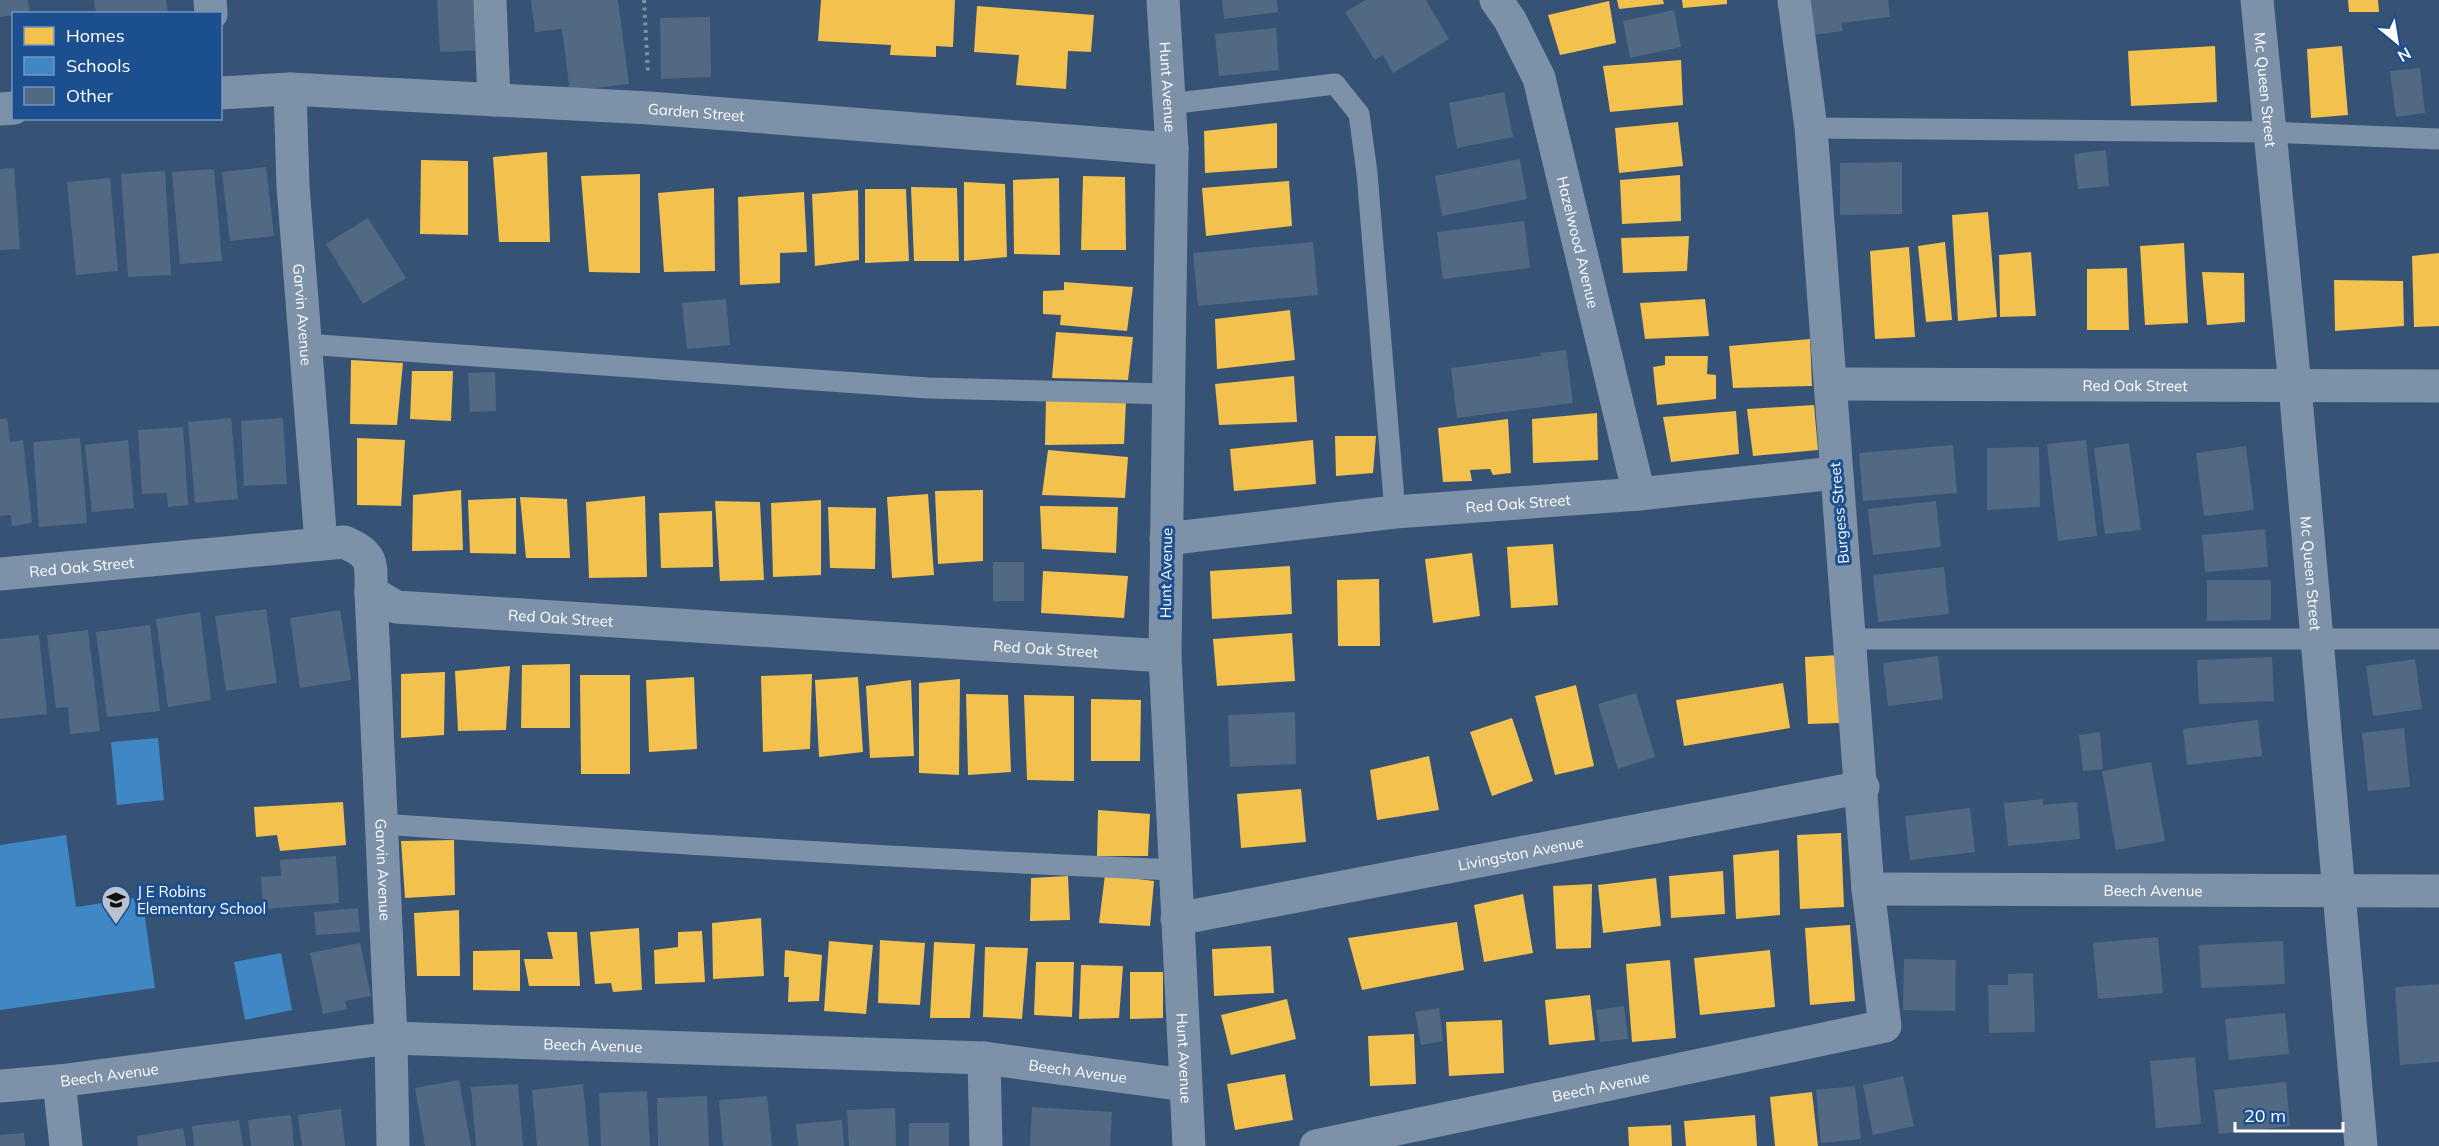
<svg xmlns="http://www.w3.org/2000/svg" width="2439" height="1146" viewBox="0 0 2439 1146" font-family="Mulish,sans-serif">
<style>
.homes{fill:#f2c14e}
.schools{fill:#3f88c5}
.building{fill:#526984}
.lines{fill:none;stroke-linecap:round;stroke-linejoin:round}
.path{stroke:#7d92a8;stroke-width:4;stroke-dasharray:3 4.5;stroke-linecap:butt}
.lane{stroke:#7d92a8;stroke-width:21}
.street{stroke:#7d92a8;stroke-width:33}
.labels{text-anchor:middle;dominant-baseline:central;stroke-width:6;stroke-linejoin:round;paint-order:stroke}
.street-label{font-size:15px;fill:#fff;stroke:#1b4f8f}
.poi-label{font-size:15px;fill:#fff;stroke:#1b4f8f;text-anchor:start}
</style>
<rect width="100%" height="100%" fill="#365274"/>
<g class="homes">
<polygon points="821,0 955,0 953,47 936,46 936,57 890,55 891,45 818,41"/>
<polygon points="1617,0 1663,0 1664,4 1619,9"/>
<polygon points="1682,0 1727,0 1727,4 1683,8"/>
<polygon points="2348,0 2378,0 2379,12 2349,12"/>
<polygon points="1609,1 1616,43 1560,55 1548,15"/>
<polygon points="977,6 1094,15 1091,52 1068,51 1066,89 1016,85 1019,55 974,52"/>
<polygon points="2215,46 2217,102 2131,106 2128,51"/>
<polygon points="2342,46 2348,115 2311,118 2307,49"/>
<polygon points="1681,60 1683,105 1610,112 1603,66"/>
<polygon points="1678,122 1683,166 1619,173 1615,128"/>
<polygon points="1277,123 1277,168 1205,173 1204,131"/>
<polygon points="547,152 550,242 499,242 493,157"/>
<polygon points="421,160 468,161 468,235 420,234"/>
<polygon points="640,174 640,273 589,272 581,176"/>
<polygon points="1680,175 1681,221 1622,224 1620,180"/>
<polygon points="1083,176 1125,177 1126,250 1081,250"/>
<polygon points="1059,178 1060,255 1014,254 1013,180"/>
<polygon points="1289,181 1292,226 1206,236 1202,188"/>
<polygon points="964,182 1005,184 1007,257 964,261"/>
<polygon points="911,187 957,188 959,261 914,261"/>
<polygon points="714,188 715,271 664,272 658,193"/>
<polygon points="865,189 906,189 909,261 865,263"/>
<polygon points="858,190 859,260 815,266 812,194"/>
<polygon points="804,192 807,252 780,253 780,283 740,285 738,197"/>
<polygon points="1988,212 1997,317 1958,321 1952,215"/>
<polygon points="1689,236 1687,271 1623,273 1621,238"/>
<polygon points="1945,242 1952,320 1926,322 1918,246"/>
<polygon points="2184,243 2188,323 2145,325 2140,246"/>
<polygon points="1909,247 1915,337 1875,339 1870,251"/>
<polygon points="2031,252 2036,316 2000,317 1999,255"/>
<polygon points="2439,253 2439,326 2414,327 2412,256"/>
<polygon points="2127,268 2129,330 2087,330 2087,269"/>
<polygon points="2202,272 2244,273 2245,322 2207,325"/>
<polygon points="2334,280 2403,281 2404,326 2335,331"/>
<polygon points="1064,282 1133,287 1127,331 1060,325 1061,315 1043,314 1043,291 1064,290"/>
<polygon points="1705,299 1709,336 1645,339 1640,303"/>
<polygon points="1290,310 1295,360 1217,369 1215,319"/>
<polygon points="1056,332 1133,337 1128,380 1052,378"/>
<polygon points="1810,339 1812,386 1733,388 1729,346"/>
<polygon points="1665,356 1708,356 1707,374 1716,375 1716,399 1657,405 1653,367 1665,365"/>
<polygon points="351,360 403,363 397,425 350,424"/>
<polygon points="412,371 453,371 451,421 410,419"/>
<polygon points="1294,376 1297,422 1219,425 1215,384"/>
<polygon points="1046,398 1126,401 1124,444 1045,445"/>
<polygon points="1814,405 1818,450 1753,456 1747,409"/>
<polygon points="1736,411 1739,454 1671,462 1663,417"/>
<polygon points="1597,413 1598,460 1533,463 1532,419"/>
<polygon points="1508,419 1511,473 1493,475 1490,469 1470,470 1472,481 1443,482 1438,428"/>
<polygon points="1335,436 1376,436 1373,473 1336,476"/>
<polygon points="357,438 405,440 401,506 357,505"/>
<polygon points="1313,440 1316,484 1234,491 1230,449"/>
<polygon points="1048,450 1128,457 1125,498 1042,495"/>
<polygon points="461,490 463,550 412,551 413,495"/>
<polygon points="983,490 983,561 938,564 935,491"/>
<polygon points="928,494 934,575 892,578 887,497"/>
<polygon points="645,496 647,577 589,578 586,502"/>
<polygon points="520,497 567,499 570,558 526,558"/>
<polygon points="516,498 516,554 470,553 468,500"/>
<polygon points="821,500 821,575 773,577 771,503"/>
<polygon points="715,501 760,502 764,580 720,581"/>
<polygon points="1040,506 1118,507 1116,553 1042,549"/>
<polygon points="828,507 876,508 875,569 830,568"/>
<polygon points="712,511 713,567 661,568 659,513"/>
<polygon points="1553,544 1558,605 1511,608 1507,547"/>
<polygon points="1472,553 1480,616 1433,623 1425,559"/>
<polygon points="1290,566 1292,614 1212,619 1210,571"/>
<polygon points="1043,571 1128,576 1124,618 1041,613"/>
<polygon points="1379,579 1380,646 1338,646 1337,580"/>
<polygon points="1292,633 1295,681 1217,686 1213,639"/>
<polygon points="1839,655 1841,723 1808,724 1805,657"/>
<polygon points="570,664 570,728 521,728 522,665"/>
<polygon points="510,666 506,730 458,731 455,671"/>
<polygon points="445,672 444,735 401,738 401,674"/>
<polygon points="812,674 810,749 763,752 761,676"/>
<polygon points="580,675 630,675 630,774 581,774"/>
<polygon points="694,677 697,749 649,752 646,680"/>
<polygon points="858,677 863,752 819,757 815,680"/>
<polygon points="960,679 959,775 919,773 919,683"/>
<polygon points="911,680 914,756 870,758 866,686"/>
<polygon points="1783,683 1790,728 1684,746 1676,700"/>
<polygon points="1576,685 1594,766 1555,775 1535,696"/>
<polygon points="966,694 1008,695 1011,772 968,775"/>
<polygon points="1024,695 1074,696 1074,781 1027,780"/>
<polygon points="1091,699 1141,700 1140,761 1091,761"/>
<polygon points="1512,718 1533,781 1492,796 1470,732"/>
<polygon points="1429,756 1439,810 1377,820 1370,770"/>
<polygon points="1301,789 1306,842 1241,848 1237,794"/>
<polygon points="343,802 346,845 280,851 277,835 256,837 254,807"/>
<polygon points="1098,810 1150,814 1148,856 1097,856"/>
<polygon points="1841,833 1844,907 1800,909 1797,835"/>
<polygon points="454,840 455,895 405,898 401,841"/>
<polygon points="1779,850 1780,915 1736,919 1733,855"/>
<polygon points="1723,871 1725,914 1671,918 1669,876"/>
<polygon points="1105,875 1154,881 1150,926 1099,923"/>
<polygon points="1068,876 1070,920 1030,921 1031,878"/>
<polygon points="1656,878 1661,926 1603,933 1598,885"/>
<polygon points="1592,884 1591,948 1556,949 1553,886"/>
<polygon points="1523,894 1533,953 1484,962 1474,905"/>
<polygon points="459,910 460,976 417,976 414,913"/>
<polygon points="761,918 764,976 713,979 712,923"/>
<polygon points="1457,922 1464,970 1362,990 1348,938"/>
<polygon points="1850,925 1855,1001 1810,1005 1805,928"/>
<polygon points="639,928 642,990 613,992 611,983 595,984 590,932"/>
<polygon points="702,931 705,982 655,984 654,950 678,947 678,932"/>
<polygon points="547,932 577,932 580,986 529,986 524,959 553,959"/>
<polygon points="880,940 925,943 920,1005 878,1003"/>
<polygon points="829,941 873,945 866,1014 824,1011"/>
<polygon points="934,942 975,944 970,1018 930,1018"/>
<polygon points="1271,946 1274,993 1214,996 1212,949"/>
<polygon points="985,947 1028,948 1022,1019 983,1017"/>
<polygon points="520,950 520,991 473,990 473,951"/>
<polygon points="785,950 822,955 819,1001 788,1002 789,977 784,977"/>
<polygon points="1770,950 1775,1007 1700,1015 1694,958"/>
<polygon points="1670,960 1676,1038 1632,1042 1626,964"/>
<polygon points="1036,962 1074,962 1072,1017 1034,1015"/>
<polygon points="1081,965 1123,966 1119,1018 1079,1019"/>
<polygon points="1130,972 1163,972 1163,1018 1130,1019"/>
<polygon points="1590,995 1595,1040 1549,1045 1545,1000"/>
<polygon points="1287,999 1296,1039 1231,1055 1221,1015"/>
<polygon points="1502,1020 1504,1073 1449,1076 1446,1022"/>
<polygon points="1414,1034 1416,1084 1370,1086 1368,1036"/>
<polygon points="1285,1074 1293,1120 1235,1130 1227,1084"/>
<polygon points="1812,1092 1818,1146 1775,1146 1770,1097"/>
<polygon points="1755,1115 1757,1146 1686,1146 1684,1121"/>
<polygon points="1671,1125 1672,1146 1629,1146 1628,1127"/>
</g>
<g class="schools">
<polygon points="158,738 164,800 117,805 111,742"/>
<polygon points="66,835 76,907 142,897 155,988 0,1010 0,845"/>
<polygon points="281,953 292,1010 245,1020 234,962"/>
</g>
<g class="building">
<polygon points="0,0 28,0 30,13 0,17"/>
<polygon points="94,0 166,0 168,14 96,14"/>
<polygon points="437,0 488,0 490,50 440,52"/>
<polygon points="531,0 618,0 629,84 570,91 562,29 535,32"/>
<polygon points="1222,0 1277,0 1278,12 1224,19"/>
<polygon points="1366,0 1426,0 1449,39 1393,73 1383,55 1375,60 1345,12"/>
<polygon points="1807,0 1888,0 1890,17 1841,23 1843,31 1812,35"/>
<polygon points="1674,10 1681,47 1630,58 1623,21"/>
<polygon points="710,17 711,77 661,79 660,18"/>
<polygon points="1276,28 1279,70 1219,76 1215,34"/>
<polygon points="2420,68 2425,113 2396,117 2390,71"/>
<polygon points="1504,92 1513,137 1457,148 1449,103"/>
<polygon points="2106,150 2109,186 2078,189 2074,154"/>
<polygon points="1520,159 1527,199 1442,216 1435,176"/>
<polygon points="1902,162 1902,214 1840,215 1840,163"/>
<polygon points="266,167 274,236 230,241 222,172"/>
<polygon points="14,168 20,249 0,250 0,169"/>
<polygon points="214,169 222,261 180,264 172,172"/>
<polygon points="165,171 171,275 128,277 121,174"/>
<polygon points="110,178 118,271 76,275 67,182"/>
<polygon points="368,218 406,278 363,304 326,244"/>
<polygon points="1524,221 1530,268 1443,279 1437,232"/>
<polygon points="1313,242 1318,295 1198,306 1193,253"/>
<polygon points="726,299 730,345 687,349 682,303"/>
<polygon points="1566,350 1573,403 1457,418 1451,368 1541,356 1540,353"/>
<polygon points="495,372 496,411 470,412 468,373"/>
<polygon points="7,418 10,442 23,440 32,523 12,526 11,515 0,516 0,419"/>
<polygon points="231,418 238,499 195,503 188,422"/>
<polygon points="283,418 287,484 244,486 241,421"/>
<polygon points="183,427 188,505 168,507 167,493 142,494 138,430"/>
<polygon points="80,438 87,523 39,527 33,442"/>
<polygon points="128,440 134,508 92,512 85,445"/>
<polygon points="2086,440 2097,536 2058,541 2047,444"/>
<polygon points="2129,443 2141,530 2105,534 2094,448"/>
<polygon points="1953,445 1957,493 1863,501 1859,453"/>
<polygon points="2246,446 2254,510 2204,516 2196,453"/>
<polygon points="2039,447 2040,507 1987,510 1987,448"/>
<polygon points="1936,501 1941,547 1873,555 1868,509"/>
<polygon points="2265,529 2268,567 2205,572 2202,535"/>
<rect x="993" y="562" width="31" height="39"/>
<polygon points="1944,567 1949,614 1878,622 1873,575"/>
<polygon points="2207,580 2271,580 2271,620 2207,621"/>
<polygon points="266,609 277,683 226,691 215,616"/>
<polygon points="340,610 351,680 300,688 290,618"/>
<polygon points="200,612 211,700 168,707 156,619"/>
<polygon points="150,625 160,711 107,717 96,632"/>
<polygon points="88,630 100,731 70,734 68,707 56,708 47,635"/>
<polygon points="39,635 47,714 0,719 0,639"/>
<polygon points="1938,656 1943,699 1888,706 1883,663"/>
<polygon points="2272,657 2274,701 2199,704 2197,660"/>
<polygon points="2415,659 2422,709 2373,716 2366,666"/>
<polygon points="1636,693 1655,757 1618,769 1598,704"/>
<polygon points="1295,712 1296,764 1230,767 1228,715"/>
<polygon points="2258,720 2262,756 2187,765 2183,729"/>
<polygon points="2404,728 2410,787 2368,791 2362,733"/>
<polygon points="2100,732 2103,769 2083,771 2079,735"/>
<polygon points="2151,762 2165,841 2116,850 2102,771"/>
<polygon points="2043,799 2043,805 2077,802 2080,839 2008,846 2004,803"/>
<polygon points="1970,808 1975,852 1910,860 1905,816"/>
<polygon points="336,856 339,903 263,909 261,877 281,876 280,860"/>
<polygon points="358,908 360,932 316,935 314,912"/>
<polygon points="2158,937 2163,993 2098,999 2093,943"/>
<polygon points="2283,941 2285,984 2201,988 2199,945"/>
<polygon points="360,943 371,996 345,1001 347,1009 323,1014 310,953"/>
<polygon points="1904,959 1956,960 1955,1011 1903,1010"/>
<polygon points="2033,973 2035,1032 1989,1033 1988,985 2008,985 2008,974"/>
<polygon points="2439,984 2439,1062 2400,1065 2395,987"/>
<polygon points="1624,1006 1628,1039 1600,1042 1596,1010"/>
<polygon points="1439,1008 1443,1041 1421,1045 1415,1012"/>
<polygon points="2285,1013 2289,1054 2229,1060 2225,1019"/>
<polygon points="2195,1057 2201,1124 2156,1128 2150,1061"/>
<polygon points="1903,1076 1914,1126 1873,1135 1863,1085"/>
<polygon points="459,1080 471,1146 425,1146 415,1088"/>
<polygon points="2286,1082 2290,1126 2219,1134 2214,1090"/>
<polygon points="518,1084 523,1146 476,1146 471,1087"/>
<polygon points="583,1084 589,1146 537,1146 532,1090"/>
<polygon points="1855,1086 1861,1139 1821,1143 1816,1090"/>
<polygon points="647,1091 650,1146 601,1146 599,1093"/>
<polygon points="707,1096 709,1146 658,1146 657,1098"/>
<polygon points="767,1096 772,1146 723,1146 719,1100"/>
<polygon points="1032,1107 1112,1112 1110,1146 1030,1146"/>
<polygon points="895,1108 896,1146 849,1146 847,1110"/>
<polygon points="341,1109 345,1146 302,1146 298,1115"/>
<polygon points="291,1115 294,1146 251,1146 248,1120"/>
<polygon points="239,1120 243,1146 194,1146 192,1126"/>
<polygon points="842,1120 844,1146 798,1146 796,1124"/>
<rect x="909" y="1123" width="40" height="23"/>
<polygon points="183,1128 186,1146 138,1146 137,1136"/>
<polygon points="24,1133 25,1146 0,1146 0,1135"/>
</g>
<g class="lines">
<polyline class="path" points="644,0 648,74"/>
<g class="lane">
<polyline points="1169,104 1335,84 1359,114 1367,173 1395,512"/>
<polyline points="1811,128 2270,132 2439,139"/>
<polyline points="305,344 928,388 1169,394"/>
<polyline points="1850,639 2439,639"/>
<path d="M381 824C645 842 910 859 1175 870"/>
</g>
<g class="street">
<polyline points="210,0 211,14"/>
<polyline points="490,0 494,100"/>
<path id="s1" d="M1163 0 1172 149 1165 656 1189 1146"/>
<path id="s2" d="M1496 0 1510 20 1539 78 1639 494"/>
<path id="s3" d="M2257 0 2295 386 2361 1146"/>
<path id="s4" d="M290 89 293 186 321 543"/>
<path id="s5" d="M220 93 290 89 649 108 1172 149"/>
<polyline points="0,109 14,108"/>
<path id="s6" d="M1831 384 2439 386"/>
<path id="s7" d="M1166 539 1395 512 1639 494 1835 473"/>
<path id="s8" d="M0 574 344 542C374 555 371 562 371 592L396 607 1165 656"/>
<path id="s9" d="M371 592 391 1038 393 1146"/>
<path id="s10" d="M1868 889 2439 891"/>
<path id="s11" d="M1177 919 1863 787"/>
<polyline points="984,1058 986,1146"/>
<polyline points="59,1081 66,1146"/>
<path id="s12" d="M0 1086 59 1081 391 1038 984 1058 1185 1085"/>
<path id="s13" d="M1316 1146 1885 1026 1868 889 1811 128 1794 0"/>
</g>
</g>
<defs>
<g id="school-pin" transform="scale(1.5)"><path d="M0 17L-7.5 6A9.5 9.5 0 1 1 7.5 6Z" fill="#b9c2ce" stroke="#1b4f8f"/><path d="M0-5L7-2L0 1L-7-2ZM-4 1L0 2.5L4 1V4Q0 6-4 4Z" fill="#111"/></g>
</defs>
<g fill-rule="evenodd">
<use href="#school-pin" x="116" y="900"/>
</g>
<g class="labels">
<g class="street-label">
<text stroke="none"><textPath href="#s1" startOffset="87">Hunt Avenue</textPath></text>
<text stroke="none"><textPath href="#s3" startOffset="90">Mc Queen Street</textPath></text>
<text stroke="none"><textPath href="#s5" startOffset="477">Garden Street</textPath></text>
<text stroke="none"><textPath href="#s2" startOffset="258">Hazelwood Avenue</textPath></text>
<text stroke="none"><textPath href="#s4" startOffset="226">Garvin Avenue</textPath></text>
<text stroke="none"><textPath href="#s6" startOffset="304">Red Oak Street</textPath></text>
<text stroke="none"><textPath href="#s7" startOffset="354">Red Oak Street</textPath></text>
<text transform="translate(1839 513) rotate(-95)">Burgess Street</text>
<text stroke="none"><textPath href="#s8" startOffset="82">Red Oak Street</textPath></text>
<text transform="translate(1166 573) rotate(-89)">Hunt Avenue</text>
<text stroke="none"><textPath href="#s3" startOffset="576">Mc Queen Street</textPath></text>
<text stroke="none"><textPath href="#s8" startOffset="603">Red Oak Street</textPath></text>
<text stroke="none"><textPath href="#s8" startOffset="1089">Red Oak Street</textPath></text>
<text stroke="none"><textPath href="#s11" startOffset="350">Livingston Avenue</textPath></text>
<text stroke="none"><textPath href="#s9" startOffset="278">Garvin Avenue</textPath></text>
<text stroke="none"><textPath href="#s10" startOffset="285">Beech Avenue</textPath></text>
<text stroke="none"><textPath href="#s12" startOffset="596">Beech Avenue</textPath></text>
<text stroke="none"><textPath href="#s1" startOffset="1059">Hunt Avenue</textPath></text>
<text stroke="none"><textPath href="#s12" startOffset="1082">Beech Avenue</textPath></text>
<text stroke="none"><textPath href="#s12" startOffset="110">Beech Avenue</textPath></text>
<text stroke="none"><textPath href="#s13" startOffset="291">Beech Avenue</textPath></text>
</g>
<g class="poi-label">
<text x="137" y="891">J E Robins<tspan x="137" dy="17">Elementary School</tspan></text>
</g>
</g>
<rect x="12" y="12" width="210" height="108" fill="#1b4f8f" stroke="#7695bc" stroke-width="1.5"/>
<rect x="24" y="27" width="30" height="18" fill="#f2c14e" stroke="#7695bc" stroke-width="1.5"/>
<text x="66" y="42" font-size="18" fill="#ffffff">Homes</text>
<rect x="24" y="57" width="30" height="18" fill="#3f88c5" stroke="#7695bc" stroke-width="1.5"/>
<text x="66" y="72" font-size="18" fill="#ffffff">Schools</text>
<rect x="24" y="87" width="30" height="18" fill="#526984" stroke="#7695bc" stroke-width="1.5"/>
<text x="66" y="102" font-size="18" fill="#ffffff">Other</text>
<g transform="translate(2397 42) rotate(150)" stroke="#1b4f8f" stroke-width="4.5" paint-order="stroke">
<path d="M0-4.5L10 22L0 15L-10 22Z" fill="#ffffff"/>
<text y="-9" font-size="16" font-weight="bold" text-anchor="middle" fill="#ffffff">N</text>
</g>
<path d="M2235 1122v9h108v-9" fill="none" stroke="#ffffff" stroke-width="3"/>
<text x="2244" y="1122" font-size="18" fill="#ffffff" stroke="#1b4f8f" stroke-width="4.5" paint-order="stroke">20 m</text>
</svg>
